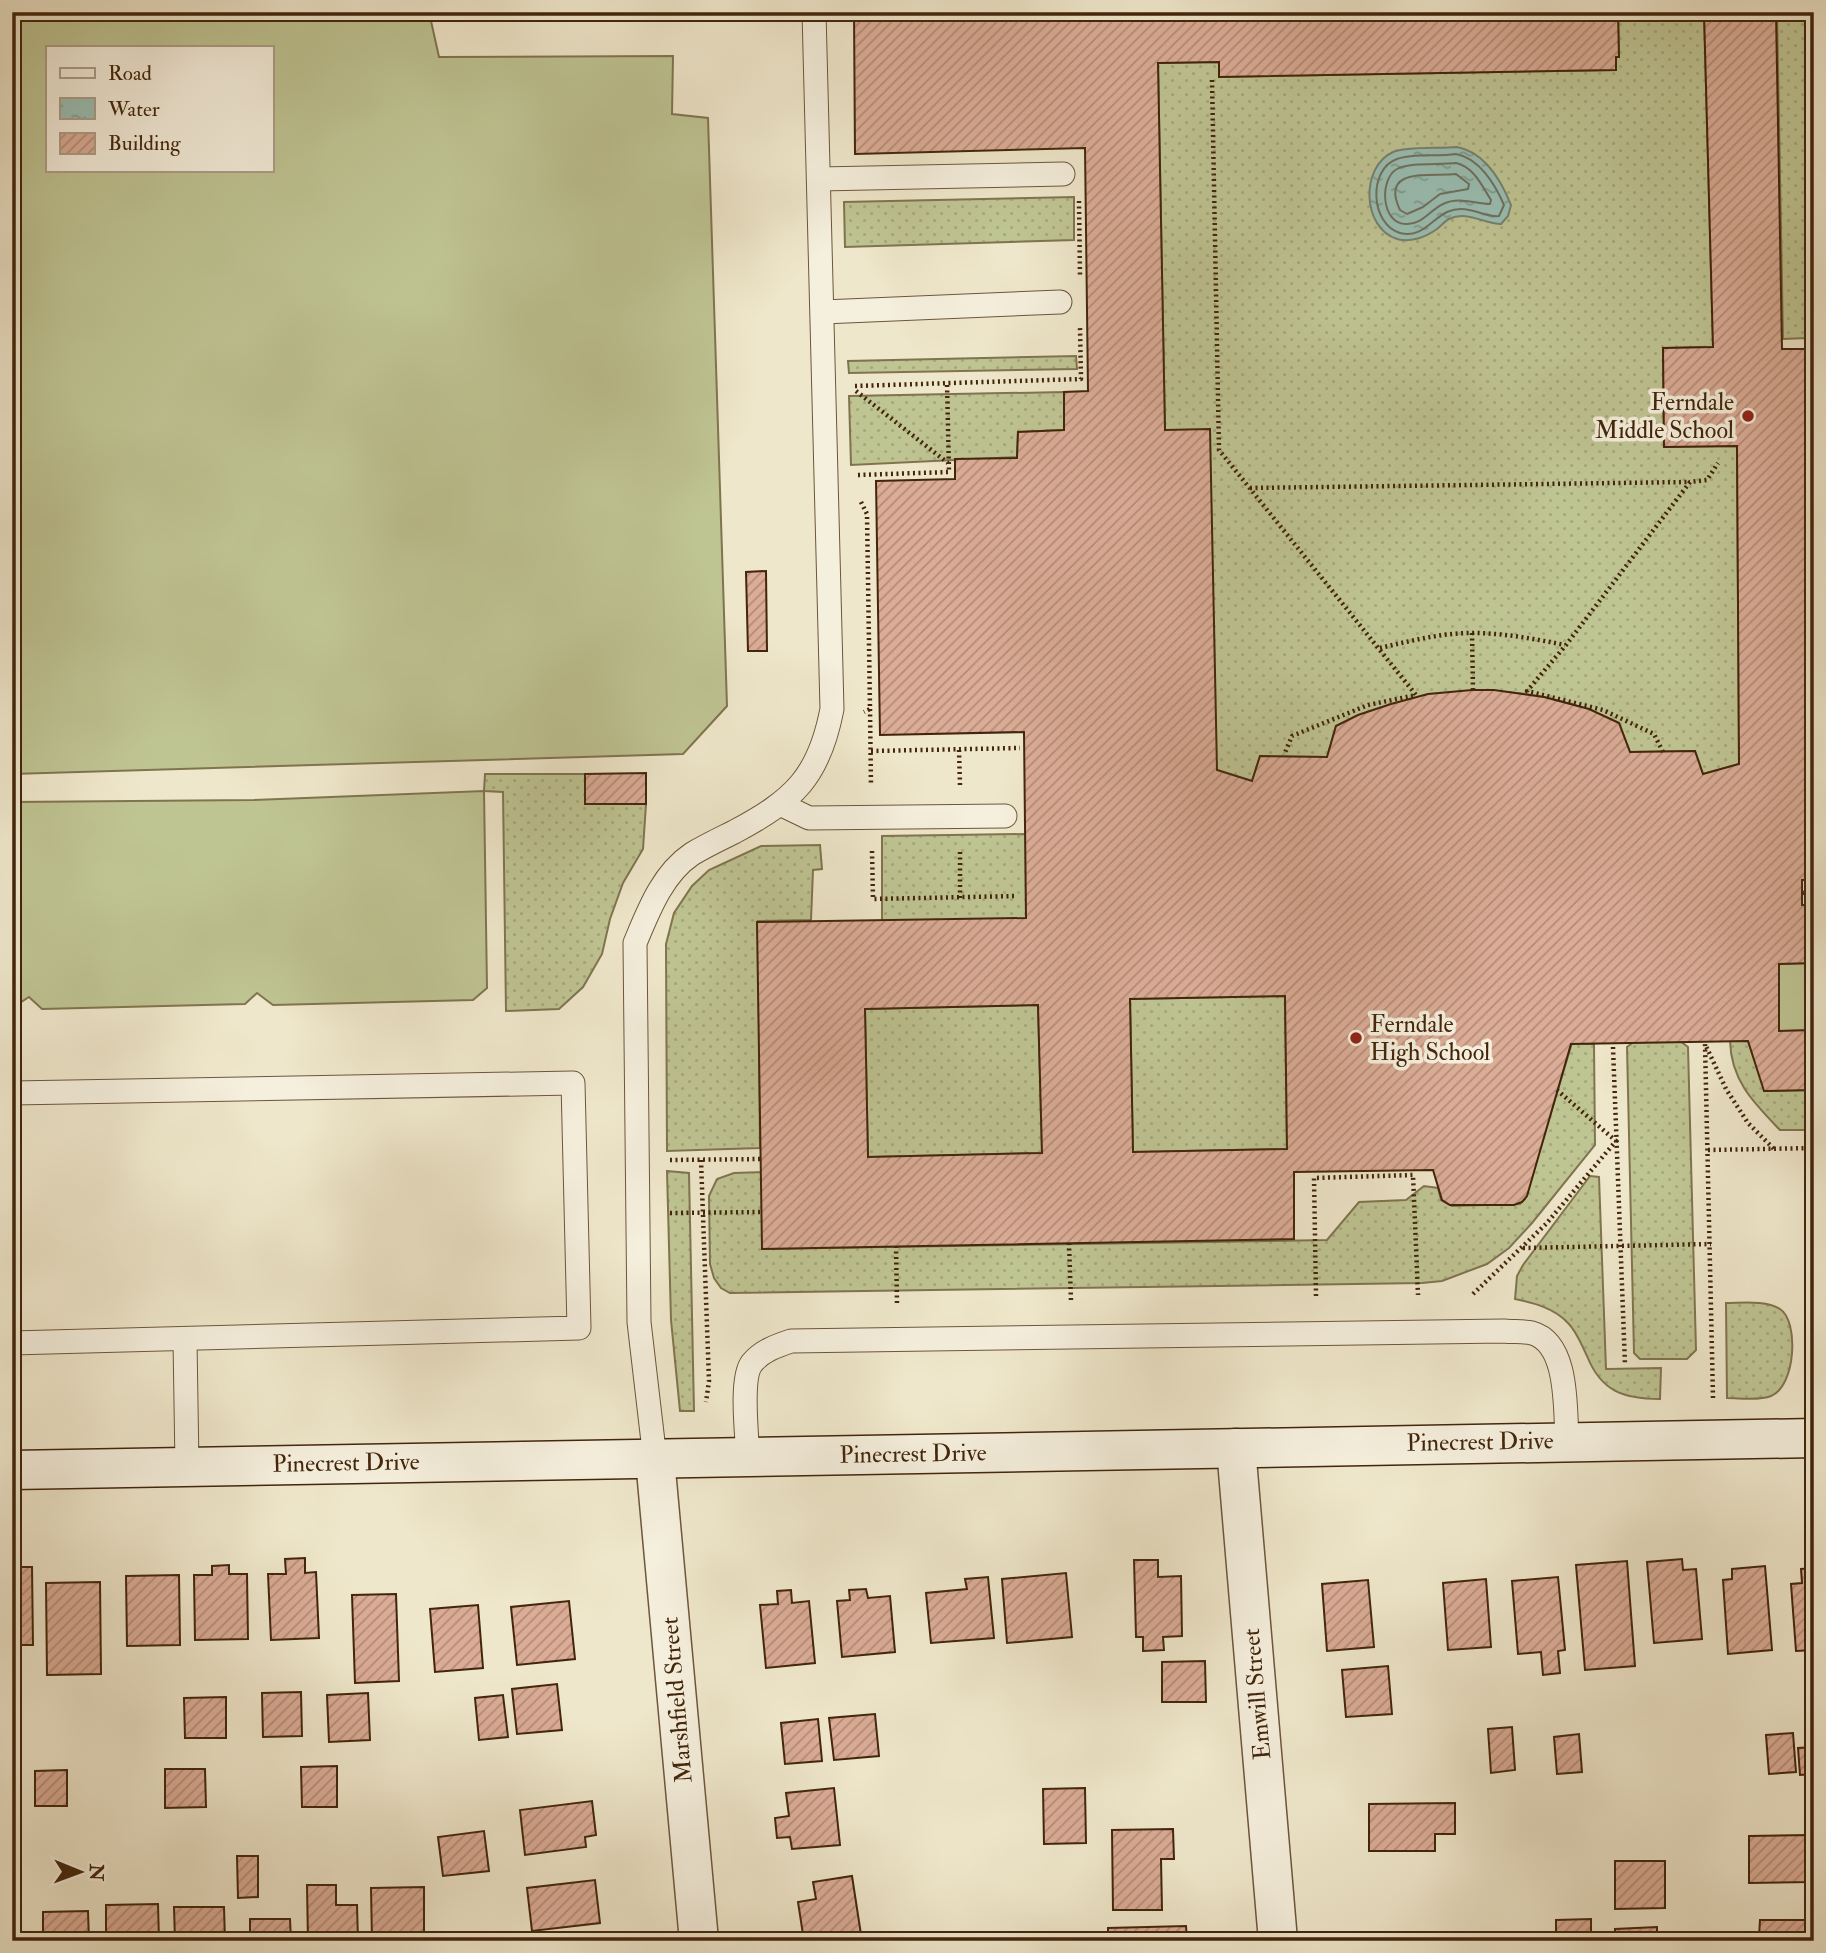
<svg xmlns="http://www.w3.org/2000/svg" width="1826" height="1953" viewBox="0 0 1826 1953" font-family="'IM FELL Double Pica',serif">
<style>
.grass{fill:url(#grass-dots);stroke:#80744f;stroke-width:2}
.garden{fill:#bfc493;stroke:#80744f;stroke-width:2;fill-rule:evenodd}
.water{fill:url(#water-ripples);stroke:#778271;stroke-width:2}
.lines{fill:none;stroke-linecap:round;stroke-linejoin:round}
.shore{stroke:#6e7260;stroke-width:2}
.building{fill:url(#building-hatch);stroke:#42250b;stroke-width:2;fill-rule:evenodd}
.lane-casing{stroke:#6d563b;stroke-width:25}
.street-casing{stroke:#6d563b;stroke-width:41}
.secondary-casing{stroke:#42250b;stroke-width:41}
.path{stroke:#42250b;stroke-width:4.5;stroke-dasharray:2 3.5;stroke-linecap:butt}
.lane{stroke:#f5efdd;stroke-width:23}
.street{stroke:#f5efdd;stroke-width:38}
.secondary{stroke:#f5efdd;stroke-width:38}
.poi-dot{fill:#8f2418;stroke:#f5efdd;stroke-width:2.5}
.labels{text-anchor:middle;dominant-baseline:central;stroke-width:7;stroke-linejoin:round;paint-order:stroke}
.poi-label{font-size:24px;fill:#42250b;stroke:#f5efdd;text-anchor:end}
.street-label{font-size:24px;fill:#42250b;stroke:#f5efdd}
</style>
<defs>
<pattern id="grass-dots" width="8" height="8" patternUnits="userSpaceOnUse" patternTransform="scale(1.75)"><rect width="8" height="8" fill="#bfc493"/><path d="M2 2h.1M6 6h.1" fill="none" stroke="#a5a87d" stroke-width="1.8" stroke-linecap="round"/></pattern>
<pattern id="water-ripples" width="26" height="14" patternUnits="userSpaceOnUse" patternTransform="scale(1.75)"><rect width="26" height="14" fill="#9ac0b5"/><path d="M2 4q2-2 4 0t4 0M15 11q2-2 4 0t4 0" fill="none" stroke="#7f9c91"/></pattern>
<pattern id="building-hatch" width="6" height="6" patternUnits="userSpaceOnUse" patternTransform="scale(1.75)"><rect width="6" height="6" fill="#dbac96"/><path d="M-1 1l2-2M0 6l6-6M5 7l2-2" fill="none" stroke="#b38c79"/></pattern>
</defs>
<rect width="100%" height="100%" fill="#efe7cb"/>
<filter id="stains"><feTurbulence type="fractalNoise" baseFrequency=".00286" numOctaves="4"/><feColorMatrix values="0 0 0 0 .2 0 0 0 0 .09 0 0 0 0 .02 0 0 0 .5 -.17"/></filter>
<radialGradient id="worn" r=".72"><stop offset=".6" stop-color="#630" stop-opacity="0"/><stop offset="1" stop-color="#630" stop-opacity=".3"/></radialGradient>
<g class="grass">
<path d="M1618 12H1704L1713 347 1663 348 1664 447 1737 446 1739 764 1703 774 1695 751 1630 752 1619 723C1526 677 1428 683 1336 726L1327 757 1260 756 1252 781 1217 770 1165 430 1158 63 1219 62V77L1615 70 1616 57H1619Z"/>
<polygon points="1777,12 1814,12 1814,400 1807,400 1807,338 1783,339"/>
<polygon points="1074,197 1074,240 845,247 844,202"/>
<polygon points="1076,356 1077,369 849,373 848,361"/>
<polygon points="1065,392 1065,430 1018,432 1017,457 851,465 849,396"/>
<polygon points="1814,448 1814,856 1808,449"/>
<polygon points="485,774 585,774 585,804 646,804 643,849 623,883 610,919 602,954 583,987 559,1009 506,1011 503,792 484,791"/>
<polygon points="1026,834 1027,919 882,921 882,836"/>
<polygon points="820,845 822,869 813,870 811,920 758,921 760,1148 667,1151 666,944 674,913 692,886 709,870 761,846"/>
<polygon points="1285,996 1287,1149 1133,1152 1130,999"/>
<polygon points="1038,1005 1042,1153 868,1157 865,1009"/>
<polygon points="1635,1041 1680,1041 1688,1047 1696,1350 1687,1359 1640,1359 1634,1353 1627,1047"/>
<path d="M1730 1041H1748L1765 1091 1814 1090V1130H1780C1754 1103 1731 1081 1730 1041Z"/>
<polygon points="1572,1043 1594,1044 1595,1145 1532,1223 1509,1248 1487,1264 1442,1281 1422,1283 730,1293 721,1288 714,1278 710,1264 709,1196 717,1179 734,1173 763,1172 763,1249 1327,1240 1359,1202 1406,1200 1424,1186 1438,1188 1441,1200 1452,1206 1520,1204 1525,1199"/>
<polygon points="667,1171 689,1173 694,1411 680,1411 671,1320"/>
<path d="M1590 1176 1599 1177 1606 1369 1661 1368 1660 1399C1623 1399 1601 1391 1587 1356 1581 1344 1577 1332 1568 1323 1554 1308 1534 1303 1515 1299L1517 1276 1523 1265Z"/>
<path d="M1726 1303C1742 1303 1766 1300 1780 1309 1799 1321 1796 1386 1771 1396 1759 1401 1740 1398 1727 1398Z"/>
</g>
<g class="garden">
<path d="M12 12H429L439 57 673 56 672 114 708 118 727 706 683 754 12 774ZM271 47V170H47V47Z"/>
<polygon points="484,791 487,988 473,1000 273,1005 257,993 245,1004 42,1009 29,997 12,1008 12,802 254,800"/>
<polygon points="1814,963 1814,1030 1779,1031 1779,964"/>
</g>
<path class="water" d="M1457 147C1484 152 1501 180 1511 205L1508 216 1501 224C1484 224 1467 210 1449 219 1445 221 1441 226 1437 229 1426 237 1410 243 1397 239 1362 228 1360 167 1393 152 1408 146 1439 149 1457 147Z"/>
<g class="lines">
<g class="shore">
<path d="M1456 154C1479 158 1495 184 1504 205L1499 216C1484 218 1468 203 1447 212 1432 219 1421 239 1400 233 1370 224 1368 169 1397 159 1414 153 1437 157 1456 154Z"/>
<path d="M1456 163C1474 167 1482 186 1491 200L1490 204C1475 204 1459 196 1443 204 1430 210 1422 225 1406 224 1381 224 1379 179 1397 169 1410 162 1440 165 1456 163Z"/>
<path d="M1456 174 1469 184 1468 189 1440 194 1423 207 1407 214 1400 210C1379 166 1432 177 1456 174Z"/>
</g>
</g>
<g class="building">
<path d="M854 12H1618L1619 57H1616V70L1219 77V62L1158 63 1165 430 1210 429 1217 770 1252 781 1260 756 1327 757 1336 726 1358 715 1391 704 1428 694 1472 690H1494L1544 697 1589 709 1619 723 1630 752 1695 751 1703 774 1739 764 1737 446 1664 447 1663 348 1713 347 1704 12H1776L1782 349H1807L1808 449V461H1805L1814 865V880H1802V905H1814V963L1779 964V1031L1814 1030V1090L1764 1091 1748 1041 1571 1044 1527 1196 1522 1202 1514 1205H1450L1442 1200 1433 1170 1294 1172V1239L762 1249 757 922 1026 918 1024 732 880 735 876 481 955 479V459L1017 458 1018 432 1064 430V392L1088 391 1085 148 855 154ZM1285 996 1287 1149 1133 1152 1130 999ZM1038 1005 1042 1153 868 1157 865 1009Z"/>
<polygon points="766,571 767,651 748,651 746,572"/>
<polygon points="646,773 646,804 585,804 585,774"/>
<polygon points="305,1558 305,1573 316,1572 319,1638 271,1640 268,1574 286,1574 285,1559"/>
<polygon points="1682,1559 1683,1570 1696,1569 1702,1639 1654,1643 1647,1562"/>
<polygon points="1134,1560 1158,1560 1158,1577 1181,1576 1182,1636 1163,1637 1164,1650 1143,1651 1143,1637 1136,1637"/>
<polygon points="1627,1561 1635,1666 1585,1670 1576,1565"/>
<polygon points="229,1565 229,1574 247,1574 248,1639 195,1640 194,1575 212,1575 212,1566"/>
<polygon points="1765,1566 1772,1650 1728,1654 1723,1580 1732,1579 1732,1569"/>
<polygon points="12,1567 32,1567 33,1645 12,1645"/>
<polygon points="1814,1568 1814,1650 1796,1651 1791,1584 1802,1583 1801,1569"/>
<polygon points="1066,1573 1072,1637 1007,1643 1002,1579"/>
<polygon points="179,1575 180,1645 127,1646 126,1576"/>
<polygon points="988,1577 994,1638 931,1643 926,1593 967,1589 965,1579"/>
<polygon points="1558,1577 1565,1650 1558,1651 1560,1673 1543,1675 1541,1652 1518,1654 1512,1581"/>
<polygon points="1486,1579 1491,1647 1448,1650 1443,1583"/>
<polygon points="1368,1580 1374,1647 1327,1651 1322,1584"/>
<polygon points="100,1582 101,1674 47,1675 46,1583"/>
<polygon points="866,1589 868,1598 890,1596 895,1652 842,1657 837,1601 850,1600 849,1590"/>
<polygon points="791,1590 792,1603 809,1601 815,1663 766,1668 760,1605 778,1604 777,1591"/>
<polygon points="396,1594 399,1681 355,1683 352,1595"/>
<polygon points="569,1601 575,1659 517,1665 511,1607"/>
<polygon points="478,1605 483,1668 435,1672 430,1609"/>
<polygon points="1205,1661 1206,1702 1162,1702 1162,1662"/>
<polygon points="1388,1666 1392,1714 1346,1717 1342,1670"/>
<polygon points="557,1684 562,1730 517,1734 512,1689"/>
<polygon points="301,1692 302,1736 263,1737 262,1693"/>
<polygon points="368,1693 370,1740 329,1742 327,1695"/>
<polygon points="503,1695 508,1737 479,1740 475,1698"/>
<polygon points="226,1697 226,1738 185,1738 184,1698"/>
<polygon points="875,1714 879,1756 834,1760 829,1718"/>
<polygon points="818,1719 822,1761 785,1764 781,1723"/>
<polygon points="1512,1727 1515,1770 1491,1773 1488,1729"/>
<polygon points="1793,1733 1796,1772 1769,1774 1766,1735"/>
<polygon points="1579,1734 1582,1772 1557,1774 1554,1737"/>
<polygon points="1814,1747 1814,1774 1800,1775 1798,1748"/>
<polygon points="337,1766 337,1807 302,1807 301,1767"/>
<polygon points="165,1769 205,1769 206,1807 165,1808"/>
<polygon points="67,1770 67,1806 35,1806 35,1771"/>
<polygon points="834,1788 840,1845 792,1849 790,1837 777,1838 775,1818 789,1816 786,1793"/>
<polygon points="1085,1788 1086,1843 1044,1844 1043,1789"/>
<polygon points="592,1801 596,1835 585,1837 586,1847 525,1855 520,1810"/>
<polygon points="1455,1803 1455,1834 1435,1834 1435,1851 1369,1851 1369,1804"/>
<polygon points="1173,1829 1174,1859 1161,1859 1162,1910 1113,1910 1112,1830"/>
<polygon points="484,1831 489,1871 443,1876 438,1837"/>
<polygon points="1809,1835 1810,1882 1749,1883 1749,1836"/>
<polygon points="237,1856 258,1856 258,1897 238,1898"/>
<polygon points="1615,1861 1665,1861 1665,1908 1615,1909"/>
<polygon points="852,1876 862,1941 804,1941 798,1902 816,1899 813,1882"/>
<polygon points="595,1880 600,1923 532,1931 527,1888"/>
<polygon points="307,1885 336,1885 336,1905 357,1905 358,1941 308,1941"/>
<polygon points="424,1887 424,1941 372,1941 371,1888"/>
<polygon points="158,1904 159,1941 106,1941 106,1905"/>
<polygon points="174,1907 224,1907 225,1941 175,1941"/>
<polygon points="88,1911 89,1941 43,1941 43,1912"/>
<polygon points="250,1919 290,1919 291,1941 250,1941"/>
<polygon points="1591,1919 1591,1941 1556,1941 1556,1920"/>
<polygon points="1760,1920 1814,1920 1814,1941 1741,1941 1741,1938 1759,1937"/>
<polygon points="1186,1926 1187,1941 1108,1941 1108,1928"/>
<polygon points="1657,1927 1657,1941 1615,1941 1615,1929"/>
<polygon points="1379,1933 1464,1933 1465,1941 1379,1941"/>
</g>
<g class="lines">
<g class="lane-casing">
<g id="lane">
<polyline points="819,179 1063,174"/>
<polyline points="823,312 1060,302"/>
<polyline points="780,804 809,818 1005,816"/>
<polyline points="12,1093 573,1083 579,1328 12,1343"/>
<polyline points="185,1340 187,1466"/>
<path d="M748 1457C747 1436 740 1378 752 1363 762 1351 776 1346 791 1341L1504 1331C1513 1332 1523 1331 1532 1333 1569 1343 1565 1410 1567 1440"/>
<path d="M655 1459 639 1322 635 943C648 912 662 874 692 854 705 846 720 839 734 832 794 800 819 777 832 709L814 12"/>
</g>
</g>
<g class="street-casing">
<g id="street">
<polyline points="1236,1448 1278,1941"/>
<polyline points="655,1459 699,1941"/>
</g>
</g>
<g class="secondary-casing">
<polyline id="secondary" points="12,1470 1814,1438"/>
</g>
<g class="path">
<polyline points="1212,80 1219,450 1416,695 1368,705 1292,736 1284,755"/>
<polyline points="1079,201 1080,276"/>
<polyline points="855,386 1081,379 1080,327"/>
<polyline points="856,391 948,463"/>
<polyline points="858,475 949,472 947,383"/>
<polyline points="1250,488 1689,482"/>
<polyline points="861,502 867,514 870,709 864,712"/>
<polyline points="1472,633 1473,690"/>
<path d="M1380 648C1410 641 1441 633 1472 633 1504 633 1535 639 1565 645"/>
<polyline points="870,709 871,786"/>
<polyline points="959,750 960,785"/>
<polyline points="871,751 1020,748"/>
<polyline points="1663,752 1654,734 1603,710 1527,691 1566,645 1690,482 1707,480 1718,463"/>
<polyline points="872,851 873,899 1016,896"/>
<polyline points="1802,893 1814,892"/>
<polyline points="960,898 960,849"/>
<polyline points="1613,1047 1625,1365"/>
<polyline points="1708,1150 1814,1148"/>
<polyline points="670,1160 762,1159"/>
<polyline points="701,1160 709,1381 706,1402"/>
<polyline points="670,1213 762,1212"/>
<polyline points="1069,1243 1071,1301"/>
<polyline points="896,1246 897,1304"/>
<polyline points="1523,1248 1711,1244"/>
<polyline points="1473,1294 1546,1224 1616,1141 1557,1090"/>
<polyline points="1316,1296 1314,1178 1413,1175 1418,1295"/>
<polyline points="1713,1398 1705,1044 1726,1089 1748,1123 1774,1149"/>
</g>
<use href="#lane" class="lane"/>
<use href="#street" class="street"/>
<use href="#secondary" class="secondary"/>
</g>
<g class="poi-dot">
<circle cx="1748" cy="416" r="7"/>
<circle cx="1356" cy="1038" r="7"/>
</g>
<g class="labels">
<g class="poi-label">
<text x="1734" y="402">Ferndale<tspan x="1734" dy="28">Middle School</tspan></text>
<text x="1370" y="1024" text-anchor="start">Ferndale<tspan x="1370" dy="28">High School</tspan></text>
</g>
<g class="street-label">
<text transform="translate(1480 1442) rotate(-1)">Pinecrest Drive</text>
<text transform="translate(913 1454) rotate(-1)">Pinecrest Drive</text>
<text transform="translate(346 1463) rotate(-1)">Pinecrest Drive</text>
<text transform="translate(1257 1694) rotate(-95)">Emwill Street</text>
<text transform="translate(677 1700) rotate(-95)">Marshfield Street</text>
</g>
</g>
<rect width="1826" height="1953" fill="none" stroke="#efe7cb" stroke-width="42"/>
<rect x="14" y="14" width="1798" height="1925" fill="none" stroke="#42250b" stroke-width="3.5"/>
<rect x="21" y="21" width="1784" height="1911" fill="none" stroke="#42250b" stroke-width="2"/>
<rect x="46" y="46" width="228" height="126" fill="#f5efdd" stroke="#ad9e89" stroke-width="2"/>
<rect x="60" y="68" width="35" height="10" fill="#f5efdd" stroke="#ad9e89" stroke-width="2"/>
<text x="108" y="80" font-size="21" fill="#42250b">Road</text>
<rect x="60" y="98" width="35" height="21" fill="url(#water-ripples)" stroke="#ad9e89" stroke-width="2"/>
<text x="108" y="116" font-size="21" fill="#42250b">Water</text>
<rect x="60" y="133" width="35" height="21" fill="url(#building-hatch)" stroke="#ad9e89" stroke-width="2"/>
<text x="108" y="150" font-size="21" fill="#42250b">Building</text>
<g transform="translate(80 1872) rotate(91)" stroke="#f5efdd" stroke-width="5" paint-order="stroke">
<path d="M0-5L12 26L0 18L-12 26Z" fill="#42250b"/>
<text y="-10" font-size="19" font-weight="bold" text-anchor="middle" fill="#42250b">N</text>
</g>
<rect width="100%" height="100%" filter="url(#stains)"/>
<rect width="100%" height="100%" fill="url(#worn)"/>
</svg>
